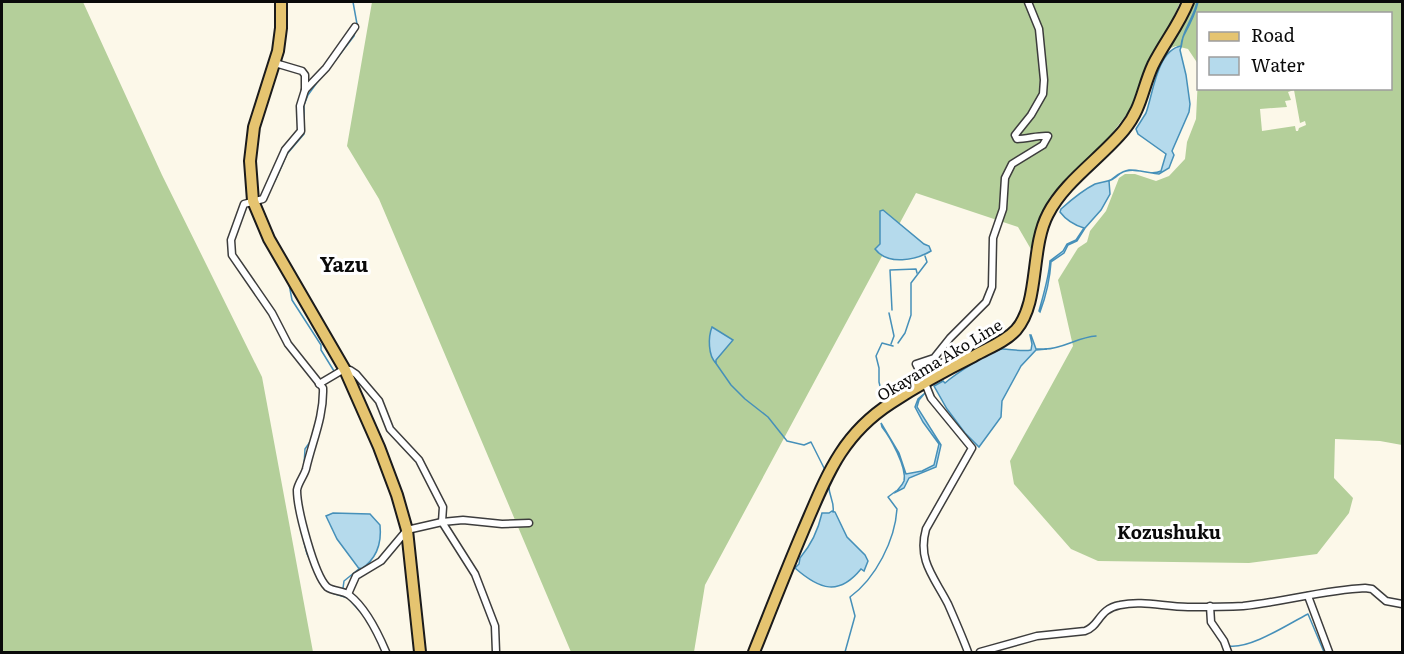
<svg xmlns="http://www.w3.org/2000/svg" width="1404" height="654" viewBox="0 0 1404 654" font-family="Literata,serif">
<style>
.forest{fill:#b4cf9a;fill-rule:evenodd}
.water{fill:#b5daec;stroke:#4690b9;stroke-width:1.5}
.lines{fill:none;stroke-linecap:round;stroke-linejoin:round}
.stream{stroke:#4690b9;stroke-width:1.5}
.street-casing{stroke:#3d3d3d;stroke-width:9}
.primary-casing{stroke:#1b1b1b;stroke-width:14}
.street{stroke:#fff;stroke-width:6}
.primary{stroke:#e5c470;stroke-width:10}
.labels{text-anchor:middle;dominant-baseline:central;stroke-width:6;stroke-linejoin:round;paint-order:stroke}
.street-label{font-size:16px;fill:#0a0a0a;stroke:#fff}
.neighbourhood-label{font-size:18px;font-weight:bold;fill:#0a0a0a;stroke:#fff}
.quarter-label{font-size:20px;font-weight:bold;fill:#0a0a0a;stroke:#fff}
</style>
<rect width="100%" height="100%" fill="#fcf8e9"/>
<g class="forest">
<polygon points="2,2 83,2 162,175 262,377 313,652 2,652"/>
<polygon points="372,2 1180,2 1169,28 1147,62 1130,110 1106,141 1050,197 1032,251 1018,227 916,193 705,585 694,652 571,652 379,199 347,146"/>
<path d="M1192 2H1402V445L1380 441 1335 439 1334 478 1353 498 1349 513 1317 554 1249 563 1098 561 1071 549 1014 484 1010 461 1073 346 1058 280 1078 248 1087 242 1090 231 1106 211 1119 178 1125 174H1135L1156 181 1169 176 1185 159 1187 142 1196 119 1198 77V88H1390V14H1198V64L1188 49 1176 46 1166 50 1192 9ZM1294 90 1300 123 1305 121 1306 125 1299 128 1298 131H1296L1295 126 1262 131 1260 109 1287 107 1285 101 1291 100 1288 92Z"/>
</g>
<g class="water">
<path d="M1197 2H1198C1195 15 1190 24 1184 35 1181 40 1183 44 1180 50L1186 75 1190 104 1189 112 1172 151 1174 155 1169 168 1159 174C1148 173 1131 167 1121 173 1116 175 1113 179 1109 181L1110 194 1101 210 1085 228 1077 241 1068 245 1064 253 1051 262C1050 278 1046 296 1040 312L1039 311C1043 296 1049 277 1050 261L1063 251 1067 244 1076 240 1084 228C1074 225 1066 220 1060 212L1061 209C1071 200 1083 190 1095 184 1101 182 1107 182 1113 179 1119 175 1121 171 1129 170 1140 169 1151 176 1161 171L1166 154 1138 134 1136 129C1139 124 1143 118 1146 113 1153 94 1157 50 1181 46 1182 31 1194 18 1197 2Z"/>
<path d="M883 210 924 244 929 246 931 251C916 260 888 266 875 249L880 244V211Z"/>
<path d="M712 327 733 340 716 360V363C708 356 708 337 712 327Z"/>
<path d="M1030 335H1031L1036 349H1047L1036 350 1021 366 1002 401 1001 417 979 447 965 433 947 409 934 386 943 381 945 383C953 376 992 349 1003 349 1010 349 1023 352 1031 350L1032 344Z"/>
<path d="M925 393 919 400 917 407 941 445 936 467 909 478 904 488 896 492C898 489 902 486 904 481 907 467 890 437 882 427L881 423 899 453 906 474 922 471 934 465 939 444 923 422 915 407 918 399Z"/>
<path d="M832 511 835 512 847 537 865 555 868 561 864 571 861 569C839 596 820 590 795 568L799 564 800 558C811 545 818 531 822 513H829Z"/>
<path d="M333 513 370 514 380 525C382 544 377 559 360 570L337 539 326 516Z"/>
</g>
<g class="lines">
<g class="stream">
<polyline points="353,2 357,24"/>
<polyline points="334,62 354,36 355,32"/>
<polyline points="275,181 287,154 304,134 304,105 308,95 321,77"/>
<polyline points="271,229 276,241"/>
<polyline points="289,284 292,300 321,345 321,350 334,371"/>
<polyline points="892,310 890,270 916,269 917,273"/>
<polyline points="889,313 894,336 891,344"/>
<polyline points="898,343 905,333 911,315 911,283 927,262 925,256"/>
<path d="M1045 349C1063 349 1078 337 1096 336"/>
<polyline points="715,362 731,385 745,399 768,417 787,441 804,445 811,442 825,470"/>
<polyline points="882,394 879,382 879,368 876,356 882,343 893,346"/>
<polyline points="304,465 305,449 312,439"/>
<path d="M829 485C828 495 835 502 833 512"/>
<polyline points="304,542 307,554 311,562"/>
<polyline points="343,588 344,581 360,568"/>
<polyline points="332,593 348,598 364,616"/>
<path d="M1229 646C1251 649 1288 624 1308 614L1324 652"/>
<path d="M845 652 855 616 850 597C876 578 895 540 897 509L888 497 896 491"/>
</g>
<g class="street-casing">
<g id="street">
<path d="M355 27 326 68 305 90 300 106 301 131 285 150 263 199 244 204 231 240 232 255 272 313 288 344 323 388C324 417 312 442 306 469 304 476 298 483 297 490 297 509 314 574 327 587 334 592 342 590 349 595 366 608 378 633 386 652"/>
<polyline points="275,63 302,71 305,75 305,90"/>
<path d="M971 356 964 353 926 370H919L916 364 934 358 950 338 986 302 992 287 993 238 1003 209 1005 178 1012 164 1043 145 1048 136C1039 135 1027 139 1017 139L1015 135 1031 115 1043 94 1044 80 1039 29 1028 2"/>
<path d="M925 383 931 398 972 448 926 529C917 561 935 578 948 604 955 620 962 636 968 652"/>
<polyline points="319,384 341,371 350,370 356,374 379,401 390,429 419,460 443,507 442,522 475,574 495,626 496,652"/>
<polyline points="348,594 356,576 381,561 407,530 442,522 463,520 502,524 529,523"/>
<polyline points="1308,596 1329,652"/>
<polyline points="1210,606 1211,622 1224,641 1228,652"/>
<path d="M980 652 1037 636 1085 631C1100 626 1098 609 1120 605 1143 600 1164 607 1188 607 1205 607 1225 607 1243 606 1283 602 1324 590 1365 588L1372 589 1386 601 1402 604"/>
</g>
</g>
<g class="primary-casing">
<g id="primary">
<polyline points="281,2 281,28 278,51 254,127 250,161 253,201 269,239 345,370 379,447 397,495 407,530 420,652"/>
<path d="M754 652C770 612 786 571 803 531 826 478 840 436 891 403 917 386 946 370 974 356 988 348 1005 342 1016 330 1040 303 1030 248 1048 214 1064 182 1101 158 1124 130 1142 108 1142 89 1153 65 1164 43 1179 25 1188 2"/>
</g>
</g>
<use href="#street" class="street"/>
<use href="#primary" class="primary"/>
</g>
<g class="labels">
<g class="street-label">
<text transform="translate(939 359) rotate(-31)">Okayama Ako Line</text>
</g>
<g class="neighbourhood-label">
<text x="1169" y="531">Kozushuku</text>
</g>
<g class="quarter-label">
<text x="344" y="263">Yazu</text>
</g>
</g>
<rect width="1404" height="654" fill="none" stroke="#0a0a0a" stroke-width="6"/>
<rect x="1197" y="12" width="195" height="78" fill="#ffffff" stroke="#9d9d9d" stroke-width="1.5"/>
<rect x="1209" y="32" width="30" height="9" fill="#e5c470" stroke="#9d9d9d" stroke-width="1.5"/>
<text x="1251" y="42" font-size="18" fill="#0a0a0a">Road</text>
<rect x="1209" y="57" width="30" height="18" fill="#b5daec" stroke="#9d9d9d" stroke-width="1.5"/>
<text x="1251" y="72" font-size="18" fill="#0a0a0a">Water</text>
</svg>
